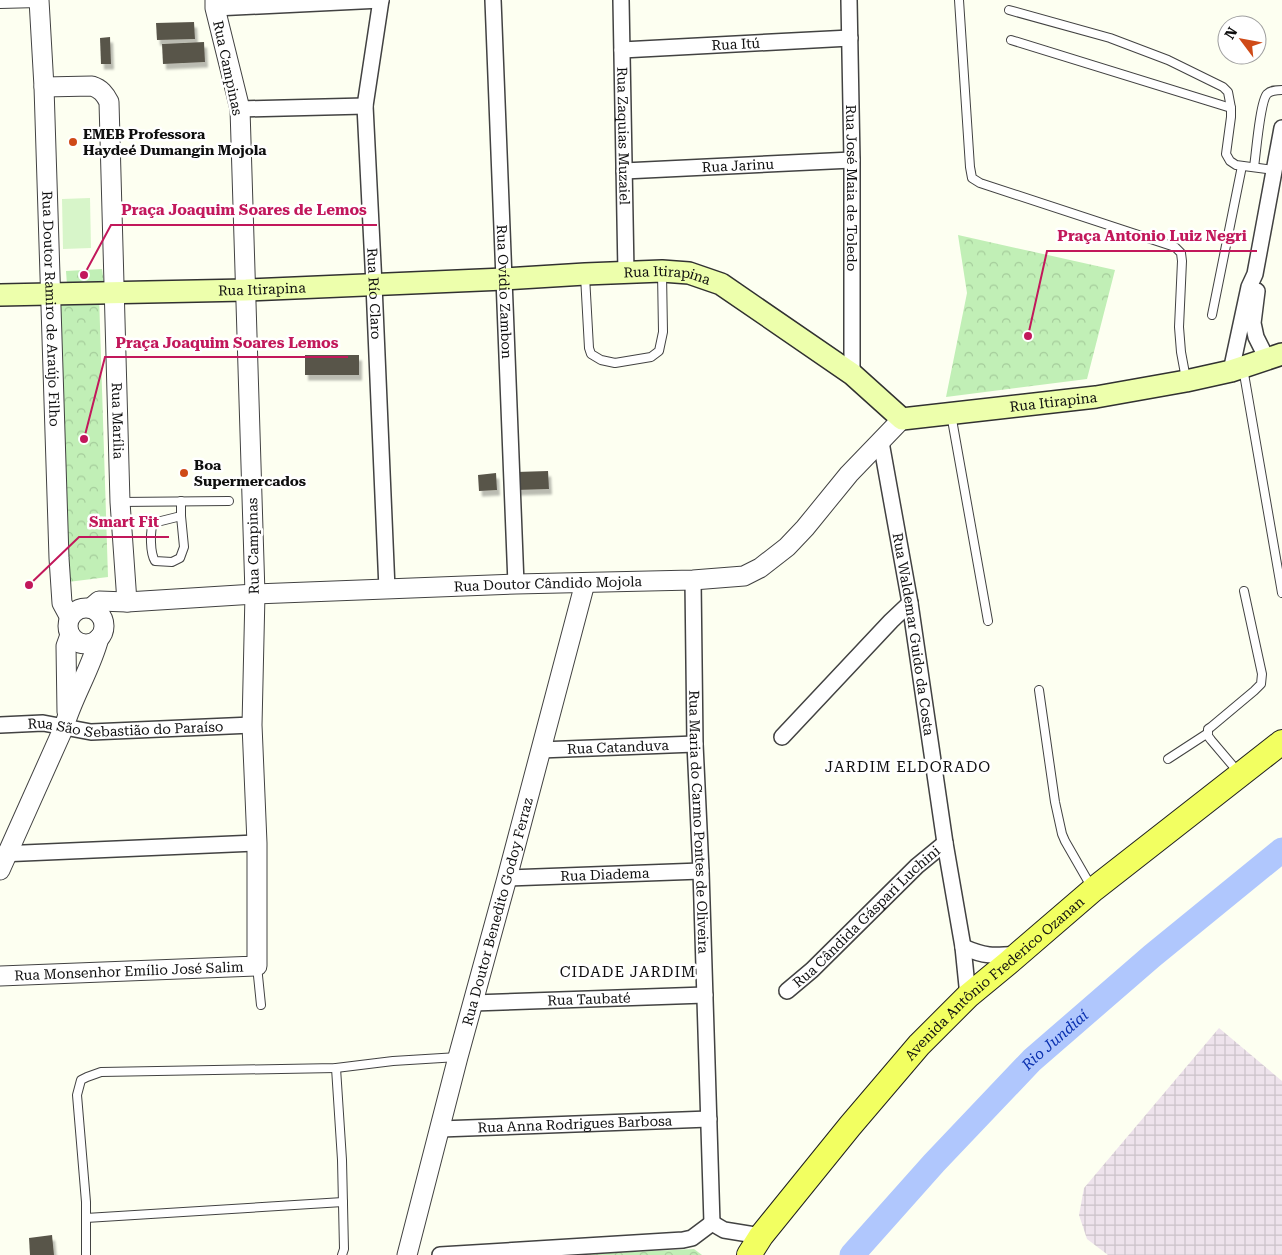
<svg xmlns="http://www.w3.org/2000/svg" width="1282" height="1255" viewBox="0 0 1282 1255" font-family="'Roboto Serif',serif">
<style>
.industrial{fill:url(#industrial-grid)}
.park{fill:url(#park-crowns)}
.pitch{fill:#d7f5c9}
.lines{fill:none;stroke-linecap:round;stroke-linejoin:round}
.river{stroke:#b0c7fd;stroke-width:25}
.building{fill:#59554a;filter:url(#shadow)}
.service-casing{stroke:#424242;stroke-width:10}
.minor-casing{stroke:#424242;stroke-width:18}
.tertiary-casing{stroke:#424242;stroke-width:21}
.secondary-casing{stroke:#313131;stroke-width:24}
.primary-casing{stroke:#202020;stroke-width:26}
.service{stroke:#fff;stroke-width:8}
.minor{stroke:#fff;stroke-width:15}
.tertiary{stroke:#fff;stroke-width:19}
.secondary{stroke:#edffac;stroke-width:21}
.primary{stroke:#f2ff61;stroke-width:24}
.poi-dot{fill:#cf4a17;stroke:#fff;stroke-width:2}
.labels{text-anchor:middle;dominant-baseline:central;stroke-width:5;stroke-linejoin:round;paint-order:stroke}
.street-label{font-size:14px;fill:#0f0f0f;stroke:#fff}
.poi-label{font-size:14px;font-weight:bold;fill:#0f0f0f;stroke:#fff;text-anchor:start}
.neighbourhood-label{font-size:15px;letter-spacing:1px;fill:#0f0f0f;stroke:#fff}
.water-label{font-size:15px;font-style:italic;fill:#0a31b0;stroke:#fff}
.leader{fill:none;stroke:#c2185b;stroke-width:2}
.callout-dot{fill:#c2185b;stroke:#fff;stroke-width:2}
.callout-label{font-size:15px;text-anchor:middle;font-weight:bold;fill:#c2185b;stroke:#fff;stroke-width:5;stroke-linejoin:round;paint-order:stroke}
</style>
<defs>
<pattern id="industrial-grid" width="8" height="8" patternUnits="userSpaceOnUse" patternTransform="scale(1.25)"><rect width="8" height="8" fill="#eee3ec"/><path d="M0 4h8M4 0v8" fill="none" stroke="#cbc2c9"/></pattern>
<pattern id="park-crowns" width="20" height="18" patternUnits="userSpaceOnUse" patternTransform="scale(1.25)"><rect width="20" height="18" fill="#c1efb6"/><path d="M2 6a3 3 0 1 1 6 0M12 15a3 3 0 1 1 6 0" fill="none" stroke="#a5cc9b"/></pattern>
<filter id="shadow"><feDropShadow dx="3" dy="5.5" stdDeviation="1" flood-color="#0004"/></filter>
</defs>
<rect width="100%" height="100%" fill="#fdfff1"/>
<polygon class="industrial" points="1219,1028 1282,1081 1282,1255 1108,1255 1087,1239 1079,1215 1084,1188"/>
<g class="park">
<polygon points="958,235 1115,270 1087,379 946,397 967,293"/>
<polygon points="102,269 104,282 102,285 67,285 66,271"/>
<polygon points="99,295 108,577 68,582 60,301"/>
<polygon points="694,1249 702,1255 569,1255"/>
</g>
<polygon class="pitch" points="90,198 91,248 63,249 62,199"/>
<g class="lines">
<path class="river" id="s1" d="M852 1255 934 1163 1032 1060 1152 956 1282 850"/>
</g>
<g class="building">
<polygon points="194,22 195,39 157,40 156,23"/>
<polygon points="110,37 111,64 101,64 100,38"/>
<polygon points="204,42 205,62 163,64 162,44"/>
<rect x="305" y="355" width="54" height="20"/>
<polygon points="548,471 549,489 516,490 516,472"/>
<polygon points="496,473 497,490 479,491 478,475"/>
<polygon points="52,1235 54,1255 30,1255 29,1238"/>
</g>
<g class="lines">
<g class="service-casing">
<g id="service">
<polyline points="959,0 970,167 972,178 980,183 1175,247 1181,253 1182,261 1179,327 1181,352 1186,379"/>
<polyline points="0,4 39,3"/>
<polyline points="1009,10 1110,38 1168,60 1223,87 1228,92 1231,108 1231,117 1226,154 1230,161 1236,165 1274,170"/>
<polyline points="1011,40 1231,108"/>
<path d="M1254 167C1256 154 1260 102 1267 94 1271 90 1277 90 1282 90"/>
<polyline points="585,276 589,348 591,354 601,360 615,363 651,357 659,351 663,332 662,273"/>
<polyline points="1212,315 1242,166"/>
<polyline points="1243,368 1282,593"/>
<polyline points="951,414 988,621"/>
<polyline points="120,502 229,501"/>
<path d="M181 516 153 523C150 532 150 553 155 561L172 562 180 558 184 547 181 516V501"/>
<polyline points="1039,690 1055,802 1062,834 1065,841 1092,888"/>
<polyline points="1168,759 1208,733"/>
<polyline points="1239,773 1211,740 1208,736 1208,729 1211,727 1254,691 1261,684 1262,674 1244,591"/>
<polyline points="257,966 261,1005"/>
<polyline points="336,1068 342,1160 344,1249 342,1255"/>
<polyline points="86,1218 343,1202"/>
<polyline points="86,1255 86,1202 77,1095 81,1080 87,1077 101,1072 336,1068 393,1061 458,1057"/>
</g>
</g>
<g class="minor-casing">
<g id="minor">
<path id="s2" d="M381 0 365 106 374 285 387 589"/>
<path id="s3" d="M493 0 516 584"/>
<path id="s4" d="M621 0 626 273"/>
<path id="s5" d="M849 0 852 160V374"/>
<polyline points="215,8 381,0"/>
<path id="s6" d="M622 50 850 38"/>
<polyline points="240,109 365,106"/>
<path id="s7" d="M624 171 852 160"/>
<polyline points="1257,291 1253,323 1256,337 1267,359"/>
<polyline points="1231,371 1249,287 1255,274 1282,128"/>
<path id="s8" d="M881 442 910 603 945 843 963 947 968 996"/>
<path id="s9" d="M693 580 695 744 701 871 712 1223"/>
<path id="s10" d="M0 725 43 723 91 732 252 725"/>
<polyline points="782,737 891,621 910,603"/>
<path id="s11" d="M540 750 695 744"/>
<polyline points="0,854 257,843"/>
<path id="s12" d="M507 878 701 871"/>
<path d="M963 947C986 957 993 956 1018 954"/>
<path id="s13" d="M787 991 812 970 917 866 945 843"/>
<path id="s14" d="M473 1003 705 995"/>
<path id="s15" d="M440 1129 709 1119"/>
<polyline points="712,1223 724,1230 761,1236"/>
<polyline points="440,1255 683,1240 692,1238 712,1223"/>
</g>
</g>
<g class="tertiary-casing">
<g id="tertiary">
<path id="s16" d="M39 0 44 87 59 558 62 603 69 616"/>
<path id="s17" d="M44 87 92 86C101 89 105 94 109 102L120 502 127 602"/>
<circle cx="86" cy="626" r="18"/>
<path id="s18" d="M91 608 99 601 127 602 255 594 516 584 693 580 744 576 760 568 787 547 805 528 849 474 902 419"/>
<polyline points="67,712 66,646 70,635"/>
<path d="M0 870 64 727C73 696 91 669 99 638"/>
<path id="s19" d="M0 976 257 966V843L252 725 255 594 240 109 215 8V0"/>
<path id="s20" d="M407 1255 458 1057 507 878 585 583"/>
</g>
</g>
<g class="secondary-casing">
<g id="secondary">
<path id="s21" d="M0 295 246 290 504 279 585 274 662 271 689 273 721 284 852 374 902 419 1096 397 1186 381 1231 371 1282 354"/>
</g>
</g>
<g class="primary-casing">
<g id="primary">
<path id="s22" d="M749 1255 761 1236 850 1126 919 1045 968 996 1008 963 1094 889 1282 742"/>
</g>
</g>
<use href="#service" class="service"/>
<use href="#minor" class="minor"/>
<use href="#tertiary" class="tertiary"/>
<use href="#secondary" class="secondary"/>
<use href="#primary" class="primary"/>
</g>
<g class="poi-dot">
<circle cx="73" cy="142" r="5"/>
<circle cx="184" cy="473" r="5"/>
</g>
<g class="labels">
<g class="street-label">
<text stroke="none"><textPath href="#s6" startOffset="114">Rua Itú</textPath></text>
<text transform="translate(228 68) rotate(78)">Rua Campinas</text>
<text stroke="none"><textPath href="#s4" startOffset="136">Rua Zaquias Muzaiel</textPath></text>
<text stroke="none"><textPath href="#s7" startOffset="114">Rua Jarinu</textPath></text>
<text stroke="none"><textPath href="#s5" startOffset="188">Rua José Maia de Toledo</textPath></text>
<text stroke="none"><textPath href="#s21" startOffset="668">Rua Itirapina</textPath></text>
<text stroke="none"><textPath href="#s21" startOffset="262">Rua Itirapina</textPath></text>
<text stroke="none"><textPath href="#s3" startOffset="292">Rua Ovídio Zambon</textPath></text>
<text stroke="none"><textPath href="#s2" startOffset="295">Rua Río Claro</textPath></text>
<text stroke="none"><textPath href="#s16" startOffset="309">Rua Doutor Ramiro de Araújo Filho</textPath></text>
<text stroke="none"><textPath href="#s21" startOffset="1102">Rua Itirapina</textPath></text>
<text stroke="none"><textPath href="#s17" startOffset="391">Rua Marília</textPath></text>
<text transform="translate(253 546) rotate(-91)">Rua Campinas</text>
<text stroke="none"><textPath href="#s18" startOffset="460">Rua Doutor Cândido Mojola</textPath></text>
<text stroke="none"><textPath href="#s8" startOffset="195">Rua Waldemar Guido da Costa</textPath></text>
<text stroke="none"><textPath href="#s10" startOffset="126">Rua São Sebastião do Paraíso</textPath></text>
<text stroke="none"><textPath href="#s11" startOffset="78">Rua Catanduva</textPath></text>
<text stroke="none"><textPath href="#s9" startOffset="242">Rua Maria do Carmo Pontes de Oliveira</textPath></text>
<text stroke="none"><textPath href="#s12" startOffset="98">Rua Diadema</textPath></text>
<text stroke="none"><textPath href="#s20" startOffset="355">Rua Doutor Benedito Godoy Ferraz</textPath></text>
<text stroke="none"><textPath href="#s13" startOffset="109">Rua Cândida Gáspari Luchini</textPath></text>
<text stroke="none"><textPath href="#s19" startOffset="129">Rua Monsenhor Emílio José Salim</textPath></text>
<text stroke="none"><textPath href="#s22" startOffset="371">Avenida Antônio Frederico Ozanan</textPath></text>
<text stroke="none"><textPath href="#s14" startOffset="116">Rua Taubaté</textPath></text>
<text stroke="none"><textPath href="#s15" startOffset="135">Rua Anna Rodrigues Barbosa</textPath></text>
</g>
<g class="poi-label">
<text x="83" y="134">EMEB Professora<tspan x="83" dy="16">Haydeé Dumangin Mojola</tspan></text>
<text x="194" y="465">Boa<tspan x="194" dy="16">Supermercados</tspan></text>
</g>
<g class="neighbourhood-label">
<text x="908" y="767">JARDIM ELDORADO</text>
<text x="628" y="972">CIDADE JARDIM</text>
</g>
<g class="water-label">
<text stroke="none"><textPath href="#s1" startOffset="296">Rio Jundiaí</textPath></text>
</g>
</g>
<path class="leader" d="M84 275L111 225H377M1028 336L1047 251H1257M84 439L105 357H348M29 585L79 537H169"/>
<g class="callout-dot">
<circle cx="84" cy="275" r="5"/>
<circle cx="1028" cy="336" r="5"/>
<circle cx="84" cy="439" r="5"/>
<circle cx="29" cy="585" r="5"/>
</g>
<g class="callout-label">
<text x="244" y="215">Praça Joaquim Soares de Lemos</text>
<text x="1152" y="241">Praça Antonio Luiz Negri</text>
<text x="227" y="348">Praça Joaquim Soares Lemos</text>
<text x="124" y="527">Smart Fit</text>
</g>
<g transform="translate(1242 40) rotate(302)"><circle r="24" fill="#ffffff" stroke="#9f9f9f"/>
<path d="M0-4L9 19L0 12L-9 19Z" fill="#cf4a17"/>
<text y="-8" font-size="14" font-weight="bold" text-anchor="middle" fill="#0f0f0f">N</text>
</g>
</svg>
